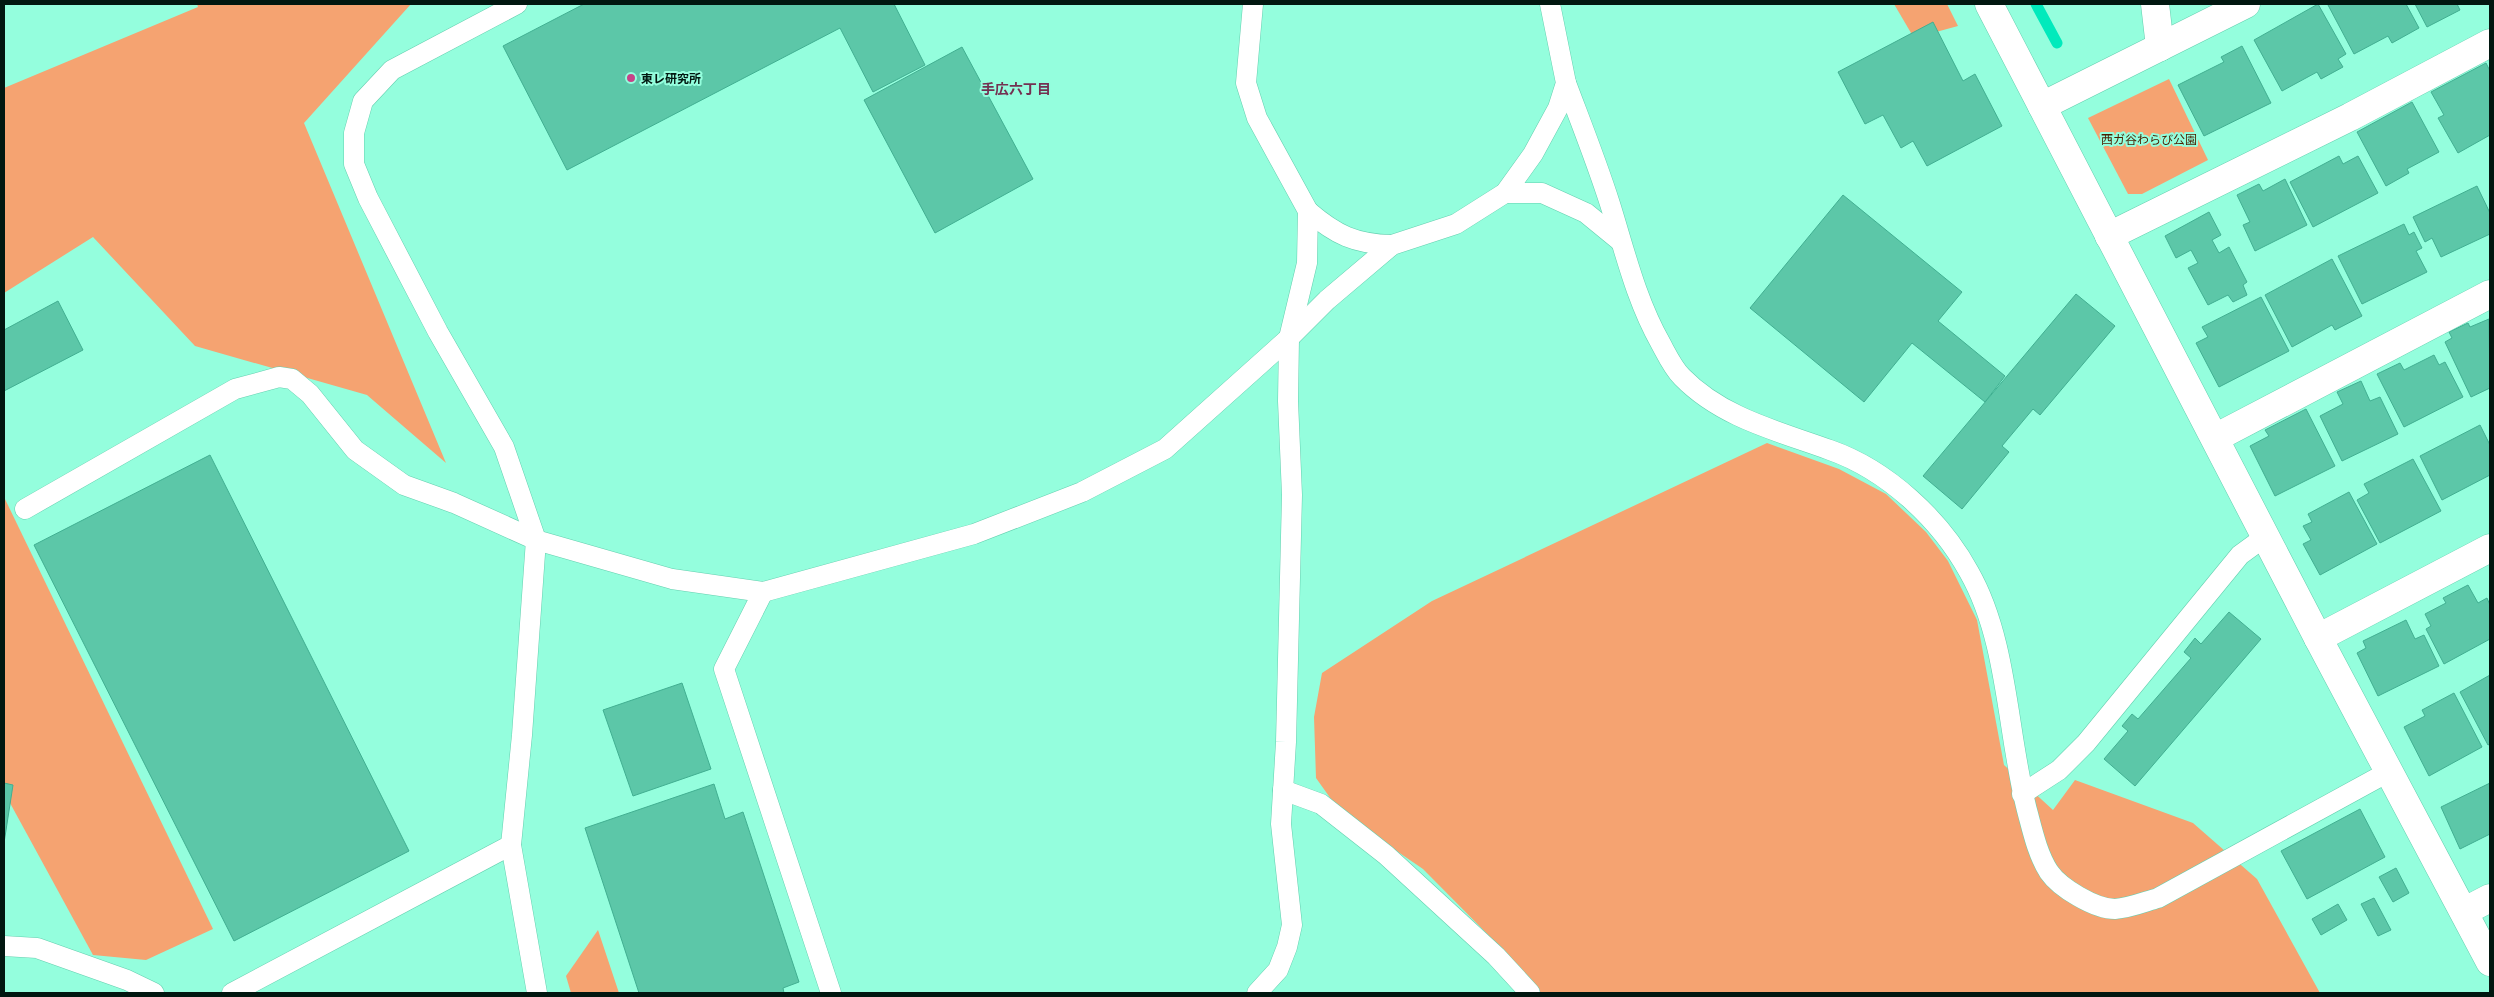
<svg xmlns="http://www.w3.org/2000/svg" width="2494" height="997" viewBox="0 0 2494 997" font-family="'Noto Sans','Noto Sans JP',sans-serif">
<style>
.green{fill:#f5a371}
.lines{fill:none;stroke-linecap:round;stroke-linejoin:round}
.stream{stroke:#01eabc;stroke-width:11}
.building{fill:#5cc7a8;stroke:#41af91}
.lane-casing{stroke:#64cfaf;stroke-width:21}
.street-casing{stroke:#64cfaf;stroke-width:29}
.secondary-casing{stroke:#64cfaf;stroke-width:29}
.lane{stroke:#fff;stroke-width:20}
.street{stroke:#fff;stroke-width:28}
.secondary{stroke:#fff;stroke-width:28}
.poi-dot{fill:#c64388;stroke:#94fedd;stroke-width:2}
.labels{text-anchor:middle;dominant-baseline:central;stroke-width:4;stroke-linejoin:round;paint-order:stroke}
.poi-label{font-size:12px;font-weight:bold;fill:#011710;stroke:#94fedd;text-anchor:start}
.park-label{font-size:12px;fill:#4a1f00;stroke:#94fedd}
.neighbourhood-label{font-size:14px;font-weight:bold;fill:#733151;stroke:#94fedd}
</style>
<rect width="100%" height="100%" fill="#94fedd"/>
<g class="green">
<polygon points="197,4 411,4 304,123 446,463 367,395 195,346 93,237 4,293 4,88 198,7"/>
<polygon points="1894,4 1947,4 1958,26 1914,38"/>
<polygon points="2169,79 2208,160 2142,194 2128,194 2088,118"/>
<polygon points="1767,443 1839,469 1886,494 1926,532 1948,561 1977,620 2004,765 2053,810 2075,780 2193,823 2257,879 2320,993 1539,993 1519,966 1423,869 1341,813 1316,778 1314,717 1322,673 1432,601"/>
<polygon points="4,497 213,929 146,960 93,955 4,792"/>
<polygon points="598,930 619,993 571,993 566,976"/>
</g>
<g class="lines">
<polyline class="stream" points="2036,4 2057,43"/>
</g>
<g class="building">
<polygon points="584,4 894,4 925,65 873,92 840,28 567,170 503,46"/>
<polygon points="2318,4 2346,54 2338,59 2343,67 2321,79 2317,72 2282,91 2254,40"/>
<polygon points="2331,4 2406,4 2419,28 2392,43 2388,36 2354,54 2328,5"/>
<polygon points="2415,4 2457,4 2460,10 2427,27"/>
<polygon points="1933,22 1963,81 1975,74 2002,126 1927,166 1913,141 1901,148 1883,115 1865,124 1838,72"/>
<polygon points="2242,46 2271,103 2204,136 2178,85 2224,62 2221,57"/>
<polygon points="962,47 1033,179 935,233 864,100"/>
<polygon points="2486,63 2490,71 2490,135 2458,153 2438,118 2444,115 2431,92"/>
<polygon points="2412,102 2439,152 2407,169 2409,173 2386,186 2357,132"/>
<polygon points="2339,156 2343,164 2358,156 2378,193 2313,227 2290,182"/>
<polygon points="2285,179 2307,225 2255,251 2243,225 2250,222 2237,195 2259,184 2263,191"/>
<polygon points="2477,186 2490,213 2490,234 2441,257 2432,238 2425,242 2413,217"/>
<polygon points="1843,195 1962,292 1938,321 2005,376 1985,402 1912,343 1864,402 1750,308"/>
<polygon points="2209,212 2221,235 2212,240 2219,253 2229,247 2247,282 2243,285 2247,295 2233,302 2228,295 2208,305 2188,268 2198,263 2191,250 2176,258 2165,236"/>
<polygon points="2404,224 2409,235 2414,232 2422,248 2416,251 2427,272 2362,304 2338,256"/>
<polygon points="2332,259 2362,316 2335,330 2332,325 2292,347 2265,295"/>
<polygon points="2076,294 2115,326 2040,415 2033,409 2002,446 2009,452 1962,509 1923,476"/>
<polygon points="2261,297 2289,351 2219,387 2196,343 2208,337 2202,327"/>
<polygon points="58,301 83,350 4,391 4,330"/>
<polygon points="2489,319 2490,388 2471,397 2445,342 2452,338 2449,332 2468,323 2470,327"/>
<polygon points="2434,355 2439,365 2445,362 2463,397 2404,427 2377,374 2400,363 2404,370"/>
<polygon points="2361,381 2370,401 2380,397 2398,434 2342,461 2320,416 2343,404 2337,392"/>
<polygon points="2306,409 2335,466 2275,496 2250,446 2269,436 2265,430"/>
<polygon points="2480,425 2490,445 2490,475 2442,500 2420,456"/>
<polygon points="210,455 409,851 234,941 34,545"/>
<polygon points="2413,459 2441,511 2380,543 2357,500 2369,493 2364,484"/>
<polygon points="2349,492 2377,544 2320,575 2303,544 2311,540 2303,526 2312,522 2308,514"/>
<polygon points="2468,585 2478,603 2487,598 2490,605 2490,639 2444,664 2426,629 2431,626 2425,614 2446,603 2443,598"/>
<polygon points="2229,612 2261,639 2135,786 2104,759 2128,731 2122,726 2132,714 2138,719 2191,658 2184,652 2195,638 2201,644"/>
<polygon points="2406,620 2415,639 2424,635 2439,666 2378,696 2357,653 2366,648 2363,641"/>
<polygon points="2490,675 2490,744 2488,745 2460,692"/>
<polygon points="682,683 711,769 633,796 603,710"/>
<polygon points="2454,693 2482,747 2429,776 2404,727 2425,716 2422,710"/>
<polygon points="4,783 13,785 4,843"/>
<polygon points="2490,783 2490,834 2460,849 2441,807"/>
<polygon points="714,784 725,819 743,812 799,982 783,988 784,993 639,993 585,828"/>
<polygon points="2360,809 2385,857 2307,899 2281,851"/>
<polygon points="2396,868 2409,893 2393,902 2379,877"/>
<polygon points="2374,898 2391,930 2378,936 2361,904"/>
<polygon points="2338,904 2347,920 2321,935 2312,919"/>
</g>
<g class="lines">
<g class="lane-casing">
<g id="lane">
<polyline points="517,4 392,70 363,101 354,133 354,164 368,198 438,332 504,447 536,540 522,735 511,845 537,993"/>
<polyline points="1253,4 1246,83 1257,118 1308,211 1307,263 1289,338 1288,401 1292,495 1286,742 1281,824 1292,925 1287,947 1278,970 1257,993"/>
<path d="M1566 83C1581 123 1597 163 1610 204 1625 252 1636 300 1661 344 1667 355 1673 368 1682 377 1722 418 1778 431 1830 450 1887 470 1940 519 1969 572 2009 642 2007 737 2028 814 2033 833 2038 855 2049 872 2060 888 2095 909 2115 909 2130 908 2144 902 2158 898L2390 771"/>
<polyline points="1505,193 1542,193 1586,213 1619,240"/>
<path d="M1308 211C1336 235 1355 244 1392 245"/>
<polyline points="25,509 235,389 279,377 292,379 310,394 355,450 404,485 454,503 536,540 672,579 763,592 974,534 1082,492 1165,449 1289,338 1327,300 1392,245 1456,224 1505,193 1533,154 1558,108 1566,83 1550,4"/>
<polyline points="763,592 724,669 831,993"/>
<polyline points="1283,790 1321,804 1386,855 1496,956 1530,993"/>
<polyline points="2022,794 2059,770 2086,743 2240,555 2266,536"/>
<polyline points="4,946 37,948 127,980 154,993"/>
<polyline points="232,993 511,845"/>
</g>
</g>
<g class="street-casing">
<g id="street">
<polyline points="2155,4 2160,47"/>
<polyline points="2246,4 2042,106 2318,638 2490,962"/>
<polyline points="2109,236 2350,117 2490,43"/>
<polyline points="2215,438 2490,294"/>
<polyline points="2318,638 2490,548"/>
<polyline points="2465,911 2490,898"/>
</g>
</g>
<g class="secondary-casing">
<polyline id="secondary" points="1989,4 2042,106"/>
</g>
<use href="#lane" class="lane"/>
<use href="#street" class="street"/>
<use href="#secondary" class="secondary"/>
</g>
<circle class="poi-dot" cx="631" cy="78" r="5"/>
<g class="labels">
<g class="poi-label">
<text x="641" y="78">東レ研究所</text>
</g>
<g class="park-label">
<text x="2149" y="139">西ガ谷わらび公園</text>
</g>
<g class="neighbourhood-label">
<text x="1016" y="88">手広六丁目</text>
</g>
</g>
<rect width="2494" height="997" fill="none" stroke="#011710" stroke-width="10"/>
</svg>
